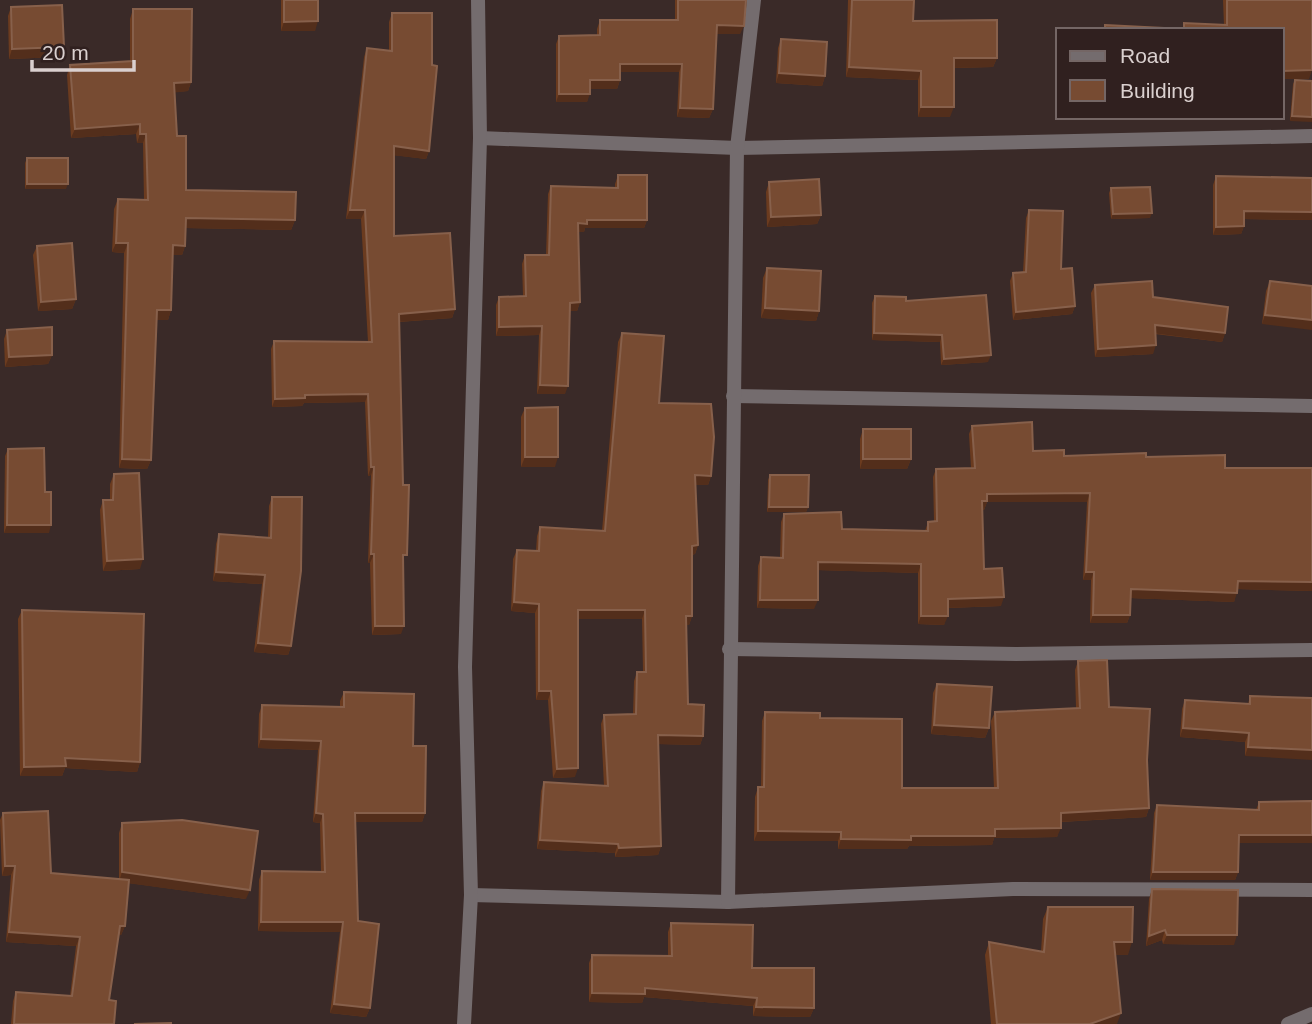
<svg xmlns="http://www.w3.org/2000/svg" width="1312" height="1024" viewBox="0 0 1312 1024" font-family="Arial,sans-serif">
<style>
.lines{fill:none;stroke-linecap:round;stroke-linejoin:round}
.street{stroke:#746c6e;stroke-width:14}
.wall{fill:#6b3b1f}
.shaded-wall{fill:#532e1b}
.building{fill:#774b32;stroke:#87604b;stroke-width:2}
</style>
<rect width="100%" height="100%" fill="#3a2a28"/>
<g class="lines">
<g class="street">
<polyline points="480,138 737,148 1312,136"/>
<polyline points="733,396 1312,406"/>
<polyline points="729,649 1016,654 1312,650"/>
<polyline points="471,895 728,902 1013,889 1312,890"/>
<polyline points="728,902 737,148 754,0"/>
<polyline points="464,1024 471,895 465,667 480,138 478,0"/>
<polyline points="1288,1024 1312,1014"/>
</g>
</g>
<g class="wall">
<polygon points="281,0 318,0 315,31 281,31"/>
<polygon points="675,0 746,0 740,34 716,34 713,109 709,118 677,117 679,72 620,72 620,80 617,89 590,89 587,102 556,102 556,44 559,36 597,35 597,29 600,20 675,20"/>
<polygon points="848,0 914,0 913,21 997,58 993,67 954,68 950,117 918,117 918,80 846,77"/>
<polygon points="1223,0 1312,0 1309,79 1282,30 1182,30 1184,23 1224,25"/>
<polygon points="11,7 64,47 60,57 9,59 8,16"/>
<polygon points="133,9 191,82 188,91 175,92 177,136 186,190 295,220 291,230 186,228 185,246 182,255 172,255 171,310 168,320 157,320 151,460 147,469 119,468 124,253 112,252 114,209 118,199 144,200 143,143 137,143 136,134 71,138 67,75 70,65 130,61 130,19"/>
<polygon points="392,13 429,151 426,159 394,155 394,236 455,309 452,318 399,322 404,564 401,634 372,635 370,563 368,563 371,475 368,476 365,402 304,403 302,406 272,407 271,349 274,341 368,342 361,219 346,219 364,57 367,48 389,51 389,22"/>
<polygon points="781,39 825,76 822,86 776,83 778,48"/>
<polygon points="1295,80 1312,81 1290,121 1293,84"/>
<polygon points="27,158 66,189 25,189 25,163"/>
<polygon points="618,175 647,220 644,228 585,228 584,232 578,232 580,302 577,311 570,311 565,394 537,394 539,335 496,336 496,305 499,297 523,296 522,264 525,255 546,255 548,194 551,186 615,188 615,184"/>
<polygon points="1216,176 1312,178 1312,220 1244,219 1244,226 1241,234 1213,235 1213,185"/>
<polygon points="769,182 821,215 817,224 767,227 766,192"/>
<polygon points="1111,188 1150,218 1111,219 1109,193"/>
<polygon points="1029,210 1061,269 1075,306 1072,314 1013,320 1010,281 1013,273 1023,272 1026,218"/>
<polygon points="37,246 76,299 72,309 38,311 33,255"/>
<polygon points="767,268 819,311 816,321 761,318 763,278"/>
<polygon points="1270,281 1312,286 1262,324 1266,291"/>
<polygon points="1095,285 1153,297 1225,333 1222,342 1155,334 1153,354 1095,357 1091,293"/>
<polygon points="875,296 988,362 941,365 940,342 872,340 872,303"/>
<polygon points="7,330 52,355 48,364 5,367 4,339"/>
<polygon points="622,333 659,403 711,476 708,485 695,485 698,545 695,554 692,555 692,616 689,625 686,625 688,704 703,736 700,745 658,744 661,846 658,855 615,857 615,853 537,849 541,791 544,782 604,786 601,724 604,715 633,714 634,681 637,672 643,672 642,619 578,619 575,777 553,778 548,700 536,700 535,613 511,611 513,559 517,550 536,551 537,536 540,527 602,531 618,342"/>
<polygon points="525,408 555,467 521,467 521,417"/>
<polygon points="972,426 1033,451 1064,456 1146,457 1225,468 1312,468 1312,591 1237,589 1234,602 1131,598 1130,615 1127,623 1090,623 1091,580 1083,580 1087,502 987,502 984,510 982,510 984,569 1001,606 948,608 944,625 918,624 918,573 818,570 814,609 757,608 758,566 761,557 780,558 781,522 784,514 842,529 925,531 928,522 934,521 933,477 936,469 971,468 969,434"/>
<polygon points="863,429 911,459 907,469 860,469 860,439"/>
<polygon points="8,449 45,492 49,533 4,533 5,456"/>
<polygon points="114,474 140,569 103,571 100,510 103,500 110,500 110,484"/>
<polygon points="770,475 808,507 806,512 767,512 768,480"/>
<polygon points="272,497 291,646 288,655 254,652 262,584 213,581 216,544 219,534 268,538 269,506"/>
<polygon points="22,610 140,762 137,772 65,768 62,776 20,776 18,619"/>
<polygon points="1078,661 1109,707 1147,760 1149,808 1146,817 1061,822 1057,837 994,838 992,845 909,846 907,849 838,849 838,841 754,841 755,797 758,787 761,787 762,721 765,712 820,718 902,788 994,788 991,721 995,712 1076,708 1075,670"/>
<polygon points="937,684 989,728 985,738 931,734 933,693"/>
<polygon points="344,692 413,746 425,813 422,822 355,822 358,921 370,1008 366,1017 330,1013 340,932 258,931 259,880 262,871 321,872 320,823 313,822 318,750 258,748 259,714 262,705 340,707 340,701"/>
<polygon points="1250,696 1312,698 1245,756 1245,742 1180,737 1182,709 1185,700 1248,704"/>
<polygon points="1312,801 1312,843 1239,843 1238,872 1235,880 1150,880 1154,813 1157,805 1256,810 1259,802"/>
<polygon points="3,813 51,873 119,879 119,833 122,823 246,899 129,883 125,926 121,935 118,935 109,1000 114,1024 11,1024 13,1001 16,992 70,996 76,946 6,942 11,875 2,876 0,820"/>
<polygon points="1152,889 1234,945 1163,944 1162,940 1146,946 1149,899"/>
<polygon points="1048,907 1128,955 1115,955 1117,1024 991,1024 985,955 989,942 1041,952 1043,919"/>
<polygon points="671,923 752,968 814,1008 810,1017 753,1016 753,1006 644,997 642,1003 589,1002 589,963 592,955 668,956 668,932"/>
</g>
<g class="shaded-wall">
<polygon points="318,21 315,31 281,31 284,22"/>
<polygon points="717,25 744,26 740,34 714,34"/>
<polygon points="64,47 60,57 9,59 12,49"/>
<polygon points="954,58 997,58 993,67 951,68"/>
<polygon points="620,64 682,64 679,72 617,72"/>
<polygon points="849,67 921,71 918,80 846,77"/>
<polygon points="1312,70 1309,79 1282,79 1282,71"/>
<polygon points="779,73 825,76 822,86 776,83"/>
<polygon points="590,80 620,80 617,89 587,89"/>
<polygon points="191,82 188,91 171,93 174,83"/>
<polygon points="559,94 590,94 587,102 556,102"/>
<polygon points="921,107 954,107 950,117 918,117"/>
<polygon points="680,108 713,109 709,118 677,117"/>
<polygon points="1292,116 1312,117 1312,122 1290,121"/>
<polygon points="140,124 136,134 71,138 75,129"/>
<polygon points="140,134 146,134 143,143 137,143"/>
<polygon points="394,146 429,151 426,159 391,155"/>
<polygon points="27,184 68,184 66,189 25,189"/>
<polygon points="350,210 365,210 361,219 346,219"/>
<polygon points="1244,211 1312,212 1312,220 1241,219"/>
<polygon points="1152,213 1150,218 1111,219 1113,214"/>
<polygon points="821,215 817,224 767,227 771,217"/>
<polygon points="186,218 295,220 291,230 183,228"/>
<polygon points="587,220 647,220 644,228 585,228 584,232 575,232 578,223"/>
<polygon points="1244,226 1241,234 1213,235 1216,227"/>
<polygon points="116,243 128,243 124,253 112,252"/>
<polygon points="173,245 185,246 182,255 169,255"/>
<polygon points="76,299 72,309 38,311 41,302"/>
<polygon points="580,302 577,311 567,311 570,303"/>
<polygon points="1075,306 1072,314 1013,320 1016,312"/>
<polygon points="765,308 819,311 816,321 761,318"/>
<polygon points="455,309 452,318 396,322 399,314"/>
<polygon points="157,310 171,310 168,320 154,320"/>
<polygon points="1265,315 1312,320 1312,330 1262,324"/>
<polygon points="1155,325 1225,333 1222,342 1152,333"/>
<polygon points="542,326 539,335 496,336 499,327"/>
<polygon points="874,333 942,335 940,342 872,340"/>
<polygon points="1156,345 1153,354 1095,357 1098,349"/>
<polygon points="52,355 48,364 5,367 9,357"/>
<polygon points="991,355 988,362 941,365 944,359"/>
<polygon points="540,385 568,386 565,394 537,394"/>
<polygon points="368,394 365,402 304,403 302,406 272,407 275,399 305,395"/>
<polygon points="525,457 558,457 555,467 521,467"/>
<polygon points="122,459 151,460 147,469 119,468"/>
<polygon points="863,459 911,459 907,469 860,469"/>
<polygon points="371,467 374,467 371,475 368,476"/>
<polygon points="695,475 711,476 708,485 691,485"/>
<polygon points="1090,493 1087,502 987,502 984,510 978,510 982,501 987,494"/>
<polygon points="769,507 808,507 806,512 767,512"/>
<polygon points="7,525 51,525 49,533 4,533"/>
<polygon points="698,545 695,554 689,555 692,546"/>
<polygon points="371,554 374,554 370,563 368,563"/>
<polygon points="143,559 140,569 103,571 107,561"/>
<polygon points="818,562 921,564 918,573 815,570"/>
<polygon points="216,572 265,575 262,584 213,581"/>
<polygon points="1086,572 1094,572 1091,580 1083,580"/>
<polygon points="1238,581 1312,582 1312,591 1235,589"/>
<polygon points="1131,589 1237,593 1234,602 1128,598"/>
<polygon points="1004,597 1001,606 945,608 948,599"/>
<polygon points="760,600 818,600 814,609 757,608"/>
<polygon points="514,602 539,604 535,613 511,611"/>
<polygon points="578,610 645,610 642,619 575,619"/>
<polygon points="1093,615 1130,615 1127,623 1090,623"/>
<polygon points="686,616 692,616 689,625 682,625"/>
<polygon points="921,616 948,616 944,625 918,624"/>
<polygon points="375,626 404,626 401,634 372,635"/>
<polygon points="258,643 291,646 288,655 254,652"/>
<polygon points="539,691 551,691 548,700 536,700"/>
<polygon points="934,725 989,728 985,738 931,734"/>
<polygon points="1183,728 1249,733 1245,742 1180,737"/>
<polygon points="658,735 703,736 700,745 655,744"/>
<polygon points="261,739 321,741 318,750 258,748"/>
<polygon points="1248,747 1312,750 1312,760 1245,756"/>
<polygon points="65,758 140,762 137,772 65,768 62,776 20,776 24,767"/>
<polygon points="578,768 575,777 553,778 557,769"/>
<polygon points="1149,808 1146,817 1057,822 1061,813"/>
<polygon points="316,813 323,814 320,823 313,822"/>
<polygon points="355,813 425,813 422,822 351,822"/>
<polygon points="1061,828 1057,837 994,838 992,845 909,846 907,849 838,849 841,839 995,829"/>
<polygon points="758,831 841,832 838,841 754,841"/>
<polygon points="1239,835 1312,835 1312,843 1236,843"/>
<polygon points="540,840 618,844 615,853 537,849"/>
<polygon points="661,846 658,855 615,857 619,848"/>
<polygon points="5,866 15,866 11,875 2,876"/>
<polygon points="122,872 250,890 246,899 119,882"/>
<polygon points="1153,872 1238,872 1235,880 1150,880"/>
<polygon points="261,922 343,922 340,932 258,931"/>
<polygon points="120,926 125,926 121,935 116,935"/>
<polygon points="1165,930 1162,940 1146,946 1149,936"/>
<polygon points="9,932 80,937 76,946 6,942"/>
<polygon points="1167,935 1237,935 1234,945 1163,944"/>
<polygon points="1114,942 1132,942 1128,955 1109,955"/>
<polygon points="645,988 757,998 753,1006 644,997 642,1003 589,1002 592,993"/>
<polygon points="334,1004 370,1008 366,1017 330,1013"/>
<polygon points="756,1007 814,1008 810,1017 753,1016"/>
<polygon points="1121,1013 1117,1024 1090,1024"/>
</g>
<g class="building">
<polygon points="284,0 318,0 318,21 284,22"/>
<polygon points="678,0 746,0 744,26 717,25 713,109 680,108 682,64 620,64 620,80 590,80 590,94 559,94 559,36 600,35 600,20 678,20"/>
<polygon points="852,0 914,0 913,21 997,20 997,58 954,58 954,107 921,107 921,71 849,67"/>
<polygon points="1227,0 1312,0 1312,70 1282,71 1282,30 1184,30 1184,23 1227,25"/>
<polygon points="62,5 64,47 12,49 11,7"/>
<polygon points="133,9 192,9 191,82 174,83 177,136 186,136 186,190 296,192 295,220 186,218 185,246 173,245 171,310 157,310 151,460 122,459 128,243 116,243 118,199 148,200 146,134 140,134 140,124 75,129 70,65 133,61"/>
<polygon points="392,13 432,13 432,65 437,66 429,151 394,146 394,236 450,233 455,309 399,314 403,485 409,485 407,555 403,555 404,626 375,626 374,554 371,554 374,467 371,467 368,394 305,395 305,398 275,399 274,341 372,342 365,210 350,210 367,48 392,51"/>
<polygon points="1105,25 1163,28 1162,30 1105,30"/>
<polygon points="781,39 827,42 825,76 779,73"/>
<polygon points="1295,80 1312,81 1312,117 1292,116"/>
<rect x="27" y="158" width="41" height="26"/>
<polygon points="618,175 647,175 647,220 587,220 587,224 578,223 580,302 570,303 568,386 540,385 542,326 499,327 499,297 526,296 525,255 549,255 551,186 618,188"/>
<polygon points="1216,176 1312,178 1312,212 1244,211 1244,226 1216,227"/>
<polygon points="819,179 821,215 771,217 769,182"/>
<polygon points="1150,187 1152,213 1113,214 1111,188"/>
<polygon points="1029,210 1063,211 1061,269 1072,268 1075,306 1016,312 1013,273 1026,272"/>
<polygon points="72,243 76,299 41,302 37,246"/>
<polygon points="767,268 821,271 819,311 765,308"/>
<polygon points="1152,281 1153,297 1228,307 1225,333 1155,325 1156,345 1098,349 1095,285"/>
<polygon points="1270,281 1312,286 1312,320 1265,315"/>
<polygon points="986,295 991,355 944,359 942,335 874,333 875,296 906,297 906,301"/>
<polygon points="52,327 52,355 9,357 7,330"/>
<polygon points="622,333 664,336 659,403 711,404 714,437 711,476 695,475 698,545 692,546 692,616 686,616 688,704 704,705 703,736 658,735 661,846 619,848 618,844 540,840 544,782 608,786 604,715 636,714 637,672 646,672 645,610 578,610 578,768 557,769 551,691 539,691 539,604 514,602 517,550 539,551 540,527 605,531"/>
<polygon points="558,407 558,457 525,457 525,408"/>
<polygon points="1032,422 1033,451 1064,450 1064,456 1146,453 1146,457 1225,455 1225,468 1312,468 1312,582 1238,581 1237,593 1131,589 1130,615 1093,615 1094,572 1086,572 1090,493 987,494 987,501 982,501 984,569 1002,568 1004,597 948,599 948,616 921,616 921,564 818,562 818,600 760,600 761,557 783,558 784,514 841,512 842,529 928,531 928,522 937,521 936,469 975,468 972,426"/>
<rect x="863" y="429" width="48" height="30"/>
<polygon points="44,448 45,492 51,492 51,525 7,525 8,449"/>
<polygon points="139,473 143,559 107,561 103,500 113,500 114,474"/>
<polygon points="770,475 809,475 808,507 769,507"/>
<polygon points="272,497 302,497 301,571 291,646 258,643 265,575 216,572 219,534 271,538"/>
<polygon points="22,610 144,614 140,762 65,758 66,766 24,767"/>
<polygon points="1107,660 1109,707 1150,709 1147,760 1149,808 1061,813 1061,828 995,829 995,836 911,836 911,840 841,839 841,832 758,831 758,787 764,787 765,712 820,713 820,718 902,719 902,788 998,788 995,712 1080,708 1078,661"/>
<polygon points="937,684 992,687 989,728 934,725"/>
<polygon points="344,692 414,694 413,746 426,746 425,813 355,813 358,921 379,924 370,1008 334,1004 343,922 261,922 262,871 325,872 323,814 316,813 321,741 261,739 262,705 344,707"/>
<polygon points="1250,696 1312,698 1312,750 1248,747 1249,733 1183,728 1185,700 1250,704"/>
<polygon points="1312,801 1312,835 1239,835 1238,872 1153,872 1157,805 1259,810 1259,802"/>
<polygon points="48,811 51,873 129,880 125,926 120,926 109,1000 116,1001 114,1024 14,1024 16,992 72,996 80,937 9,932 15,866 5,866 3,813"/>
<polygon points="182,820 258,831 250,890 122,872 122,823"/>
<polygon points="1152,889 1238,890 1237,935 1167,935 1165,930 1149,936"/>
<polygon points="1048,907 1133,907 1132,942 1114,942 1121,1013 1090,1024 997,1024 989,942 1044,952"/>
<polygon points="671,923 753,925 752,968 814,968 814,1008 756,1007 757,998 645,988 645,994 592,993 592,955 672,956"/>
<polygon points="171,1023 171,1024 134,1024"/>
</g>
<rect x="1056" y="28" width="228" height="91" fill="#30201f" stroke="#746665" stroke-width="2"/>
<rect x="1070" y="51" width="35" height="10" fill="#746c6e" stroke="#746665" stroke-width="2"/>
<text x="1120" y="63" font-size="21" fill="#dad0cf">Road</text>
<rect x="1070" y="80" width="35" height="21" fill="#774b32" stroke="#746665" stroke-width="2"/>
<text x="1120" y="98" font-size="21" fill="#dad0cf">Building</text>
<path d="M32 60v10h102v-10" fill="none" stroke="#dad0cf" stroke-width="3.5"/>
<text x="42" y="60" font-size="21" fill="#dad0cf" stroke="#30201f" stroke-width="5" paint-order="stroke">20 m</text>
</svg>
